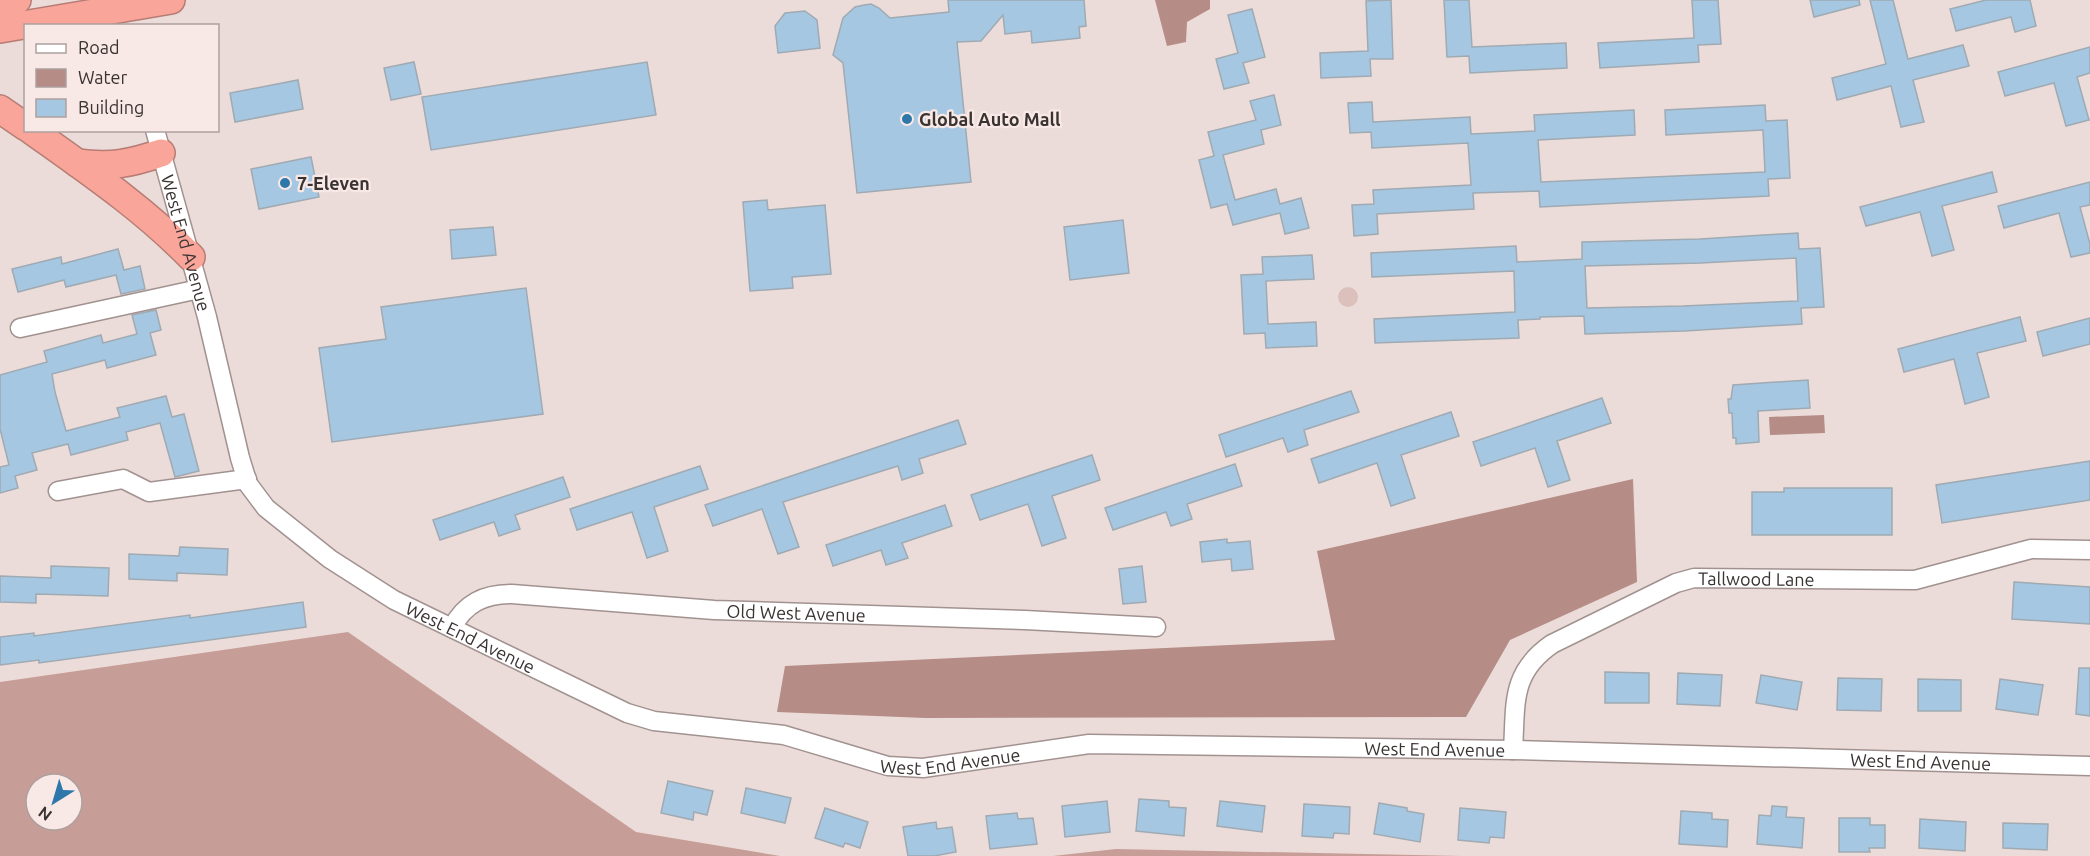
<svg xmlns="http://www.w3.org/2000/svg" width="2090" height="856" viewBox="0 0 2090 856" font-family="Ubuntu,sans-serif">
<style>
.green{fill:#dbc0bc}
.forest{fill:#c79d97;fill-rule:evenodd}
.water{fill:#b58c86}
.building{fill:#a6c7e1;stroke:#9faab3;stroke-width:1.5;fill-rule:evenodd}
.lines{fill:none;stroke-linecap:round;stroke-linejoin:round}
.minor-casing{stroke:#a19290;stroke-width:21}
.highway-casing{stroke:#b67d75;stroke-width:30}
.minor{stroke:#fff;stroke-width:18}
.highway{stroke:#faa599;stroke-width:27}
.poi-dot{fill:#2d77aa;stroke:#f9e9e6;stroke-width:2}
.labels{text-anchor:middle;dominant-baseline:central;stroke-width:4.5;stroke-linejoin:round;paint-order:stroke}
.poi-label{font-size:18px;font-weight:bold;fill:#393332;stroke:#f9e9e6;text-anchor:start}
.street-label{font-size:18px;fill:#393332;stroke:#f9e9e6}
</style>
<rect width="100%" height="100%" fill="#ecdcd9"/>
<circle class="green" cx="1348" cy="297" r="10"/>
<g class="forest">
<path d="M348 632 636 832 780 856H0V682ZM36 784H72V820H36Z"/>
<polygon points="1116,849 1462,856 1053,856"/>
</g>
<g class="water">
<polygon points="1155,0 1210,0 1210,9 1187,22 1186,42 1167,46"/>
<polygon points="1824,415 1825,433 1770,435 1769,417"/>
<polygon points="1633,479 1637,582 1510,640 1466,717 925,718 777,712 785,666 1335,640 1317,551"/>
</g>
<g class="building">
<polygon points="948,0 1084,0 1086,26 1079,27 1080,38 1032,43 1031,31 1005,34 1003,15 981,41 957,42 971,182 857,193 843,63 833,55 843,18 855,7 864,5 871,4 879,8 890,18 949,12"/>
<polygon points="1391,0 1393,59 1370,59 1371,76 1321,78 1320,53 1368,51 1366,1"/>
<polygon points="1444,0 1469,0 1472,47 1566,43 1567,68 1470,73 1469,56 1447,57"/>
<polygon points="1692,0 1718,0 1721,44 1698,45 1699,62 1600,68 1598,43 1694,38"/>
<polygon points="1810,0 1859,0 1860,5 1814,17"/>
<polygon points="1870,0 1893,0 1908,59 1963,45 1969,66 1913,80 1924,122 1901,127 1891,86 1837,100 1832,78 1886,64"/>
<polygon points="1986,0 2030,0 2036,26 2015,32 2011,17 1956,31 1950,9"/>
<polygon points="1252,9 1265,57 1243,63 1249,83 1224,89 1216,59 1238,53 1228,15"/>
<polygon points="805,11 817,20 820,48 778,53 775,26 785,13"/>
<polygon points="2090,47 2090,73 2077,77 2089,120 2066,126 2054,83 2005,96 1998,72"/>
<polygon points="414,62 421,94 391,100 384,68"/>
<polygon points="647,62 656,115 431,150 422,97"/>
<polygon points="298,80 303,109 235,122 230,93"/>
<polygon points="1274,95 1281,125 1261,130 1264,144 1223,155 1235,200 1276,189 1280,204 1301,198 1309,228 1285,234 1280,213 1233,225 1227,204 1211,208 1199,160 1214,156 1208,132 1256,120 1250,101"/>
<polygon points="1372,102 1373,122 1470,117 1471,134 1535,131 1534,115 1634,110 1635,135 1538,140 1541,182 1765,172 1763,130 1666,135 1665,110 1765,105 1766,121 1787,120 1790,178 1768,179 1769,196 1662,201 1540,207 1539,191 1473,193 1474,209 1377,214 1378,234 1354,236 1352,205 1374,204 1373,190 1471,185 1468,143 1372,148 1371,132 1350,133 1348,103"/>
<polygon points="311,157 319,197 259,209 251,169"/>
<polygon points="1992,172 1997,192 1942,206 1954,250 1932,256 1920,212 1866,226 1860,207"/>
<polygon points="2090,182 2090,205 2080,207 2090,244 2090,253 2071,257 2059,213 2004,228 1998,206"/>
<polygon points="767,200 768,210 825,205 831,274 792,277 793,288 750,291 743,202"/>
<polygon points="1123,220 1129,273 1070,280 1064,227"/>
<polygon points="493,227 496,255 452,259 450,230"/>
<path d="M1798 233 1799 249 1820 248 1824 307 1801 308 1802 324 1684 331 1585 334 1584 316 1540 317V319L1518 320 1519 338 1375 343 1374 319 1515 312 1514 271 1372 277 1371 253 1516 246 1517 262 1561 260 1582 259V242L1700 239ZM1796 258 1798 301 1683 306 1587 308 1585 266 1701 263Z"/>
<polygon points="118,249 124,270 140,266 145,289 121,294 116,275 66,287 64,280 18,292 12,269 61,257 62,264"/>
<polygon points="1312,255 1314,279 1266,281 1268,324 1316,322 1317,346 1266,348 1265,333 1244,334 1241,275 1263,274 1262,257"/>
<polygon points="526,288 543,414 332,442 319,348 386,339 381,307"/>
<polygon points="156,310 161,330 150,333 156,355 107,368 105,360 52,374 55,392 66,431 120,417 117,408 166,396 172,417 184,414 199,471 175,477 160,423 126,432 128,440 71,455 68,444 32,453 37,470 15,476 18,488 0,493 0,467 9,465 0,429 0,375 47,362 44,351 101,335 103,343 137,334 132,315"/>
<polygon points="2020,317 2026,341 1977,353 1989,397 1965,404 1954,359 1904,372 1898,349"/>
<polygon points="2090,318 2090,344 2043,356 2037,332"/>
<polygon points="1808,380 1810,408 1758,411 1759,442 1736,444 1736,438 1733,438 1732,413 1729,413 1728,399 1731,399 1733,385"/>
<polygon points="1351,391 1359,412 1304,430 1308,445 1288,452 1283,438 1226,457 1219,435"/>
<polygon points="1602,398 1611,423 1557,441 1570,480 1548,487 1535,448 1481,466 1473,442"/>
<polygon points="1451,412 1459,436 1401,455 1415,498 1391,506 1377,463 1319,483 1311,459"/>
<polygon points="958,420 966,444 919,459 923,473 902,480 898,466 783,502 799,547 778,554 762,509 713,526 705,505"/>
<polygon points="1092,455 1100,480 1052,496 1066,538 1042,546 1028,504 980,520 971,495"/>
<polygon points="2090,461 2090,500 1942,523 1936,485"/>
<polygon points="1235,464 1242,486 1187,504 1192,519 1171,526 1166,512 1113,530 1105,508"/>
<polygon points="700,466 708,489 654,507 668,551 647,558 632,512 577,530 570,509"/>
<polygon points="563,477 570,497 515,515 520,529 499,536 494,522 440,540 433,520"/>
<polygon points="1784,488 1892,488 1892,535 1752,535 1752,492 1784,492"/>
<polygon points="945,505 952,526 902,543 908,558 886,565 881,550 833,566 826,545"/>
<polygon points="1227,539 1227,543 1250,541 1253,569 1232,571 1231,559 1202,562 1200,542"/>
<polygon points="180,547 228,549 227,575 177,573 177,581 129,579 129,554 179,556"/>
<polygon points="51,566 109,568 108,596 36,594 36,603 0,602 0,576 51,578"/>
<polygon points="1142,566 1146,602 1123,604 1119,569"/>
<polygon points="2014,582 2090,587 2090,624 2012,619"/>
<polygon points="303,602 306,627 39,663 39,660 0,665 0,637 34,633 34,636 190,615 190,618"/>
<polygon points="2079,668 2090,668 2090,716 2076,714"/>
<polygon points="1605,672 1649,673 1649,703 1605,703"/>
<polygon points="1678,673 1722,675 1720,706 1677,704"/>
<polygon points="1761,675 1802,682 1797,710 1756,703"/>
<polygon points="1838,678 1882,679 1881,711 1837,710"/>
<polygon points="1918,679 1961,680 1961,711 1918,711"/>
<polygon points="2000,679 2043,685 2038,715 1996,709"/>
<polygon points="668,781 713,791 707,815 694,812 693,820 661,813"/>
<polygon points="746,788 791,798 785,823 741,813"/>
<polygon points="1139,799 1169,801 1169,807 1186,808 1184,836 1136,831"/>
<polygon points="1107,801 1110,832 1065,837 1062,806"/>
<polygon points="1220,801 1265,806 1262,832 1217,826"/>
<polygon points="1379,803 1407,808 1407,811 1424,814 1420,842 1374,834"/>
<polygon points="1304,804 1350,807 1349,834 1334,833 1333,838 1302,836"/>
<polygon points="1772,806 1787,807 1786,817 1804,818 1802,848 1757,844 1759,815 1771,816"/>
<polygon points="825,808 868,822 860,848 845,843 843,847 815,838"/>
<polygon points="1460,808 1506,812 1504,838 1490,837 1489,843 1458,840"/>
<polygon points="1681,811 1712,813 1712,819 1728,820 1727,847 1679,844"/>
<polygon points="1017,813 1018,819 1033,818 1037,844 990,849 986,816"/>
<polygon points="1839,818 1870,818 1870,825 1885,825 1885,848 1869,848 1870,852 1839,852"/>
<polygon points="1920,819 1966,822 1965,851 1919,848"/>
<polygon points="936,822 937,829 952,827 956,852 934,856 908,856 903,827"/>
<polygon points="2003,823 2048,824 2047,850 2003,848"/>
</g>
<g class="lines">
<g class="minor-casing">
<g id="minor">
<path id="s1" d="M155 130 207 317 240 458 248 484 266 508 330 559 394 600 627 713 654 721 784 735 888 766 923 768 1089 744 1513 750 2090 766"/>
<polyline points="20,328 199,289"/>
<polyline points="58,491 123,479 149,492 247,479"/>
<path id="s2" d="M452 628C465 603 484 594 512 594L714 610 1025 620 1156 627"/>
<path id="s3" d="M1513 750C1516 704 1510 673 1552 644L1676 583 1694 578 1915 580 2031 549 2090 550"/>
</g>
</g>
<g class="highway-casing">
<g id="highway">
<polyline points="0,3 17,0"/>
<polyline points="0,29 171,0"/>
<polyline points="0,109 26,127"/>
<path d="M31 130C87 170 143 208 191 257"/>
<path d="M77 163C111 167 129 164 161 153"/>
</g>
</g>
<use href="#minor" class="minor"/>
<use href="#highway" class="highway"/>
</g>
<g class="poi-dot">
<circle cx="907" cy="119" r="6"/>
<circle cx="285" cy="183" r="6"/>
</g>
<g class="labels">
<g class="poi-label">
<text x="919" y="119">Global Auto Mall</text>
<text x="297" y="183">7-Eleven</text>
</g>
<g class="street-label">
<text stroke="none"><textPath href="#s1" startOffset="117">West End Avenue</textPath></text>
<text stroke="none"><textPath href="#s3" startOffset="338">Tallwood Lane</textPath></text>
<text stroke="none"><textPath href="#s2" startOffset="358">Old West Avenue</textPath></text>
<text stroke="none"><textPath href="#s1" startOffset="639">West End Avenue</textPath></text>
<text stroke="none"><textPath href="#s1" startOffset="1629">West End Avenue</textPath></text>
<text stroke="none"><textPath href="#s1" startOffset="1143">West End Avenue</textPath></text>
<text stroke="none"><textPath href="#s1" startOffset="2115">West End Avenue</textPath></text>
</g>
</g>
<rect x="24" y="24" width="195" height="108" fill="#f9e9e6" stroke="#aca09e" stroke-width="1.5"/>
<rect x="36" y="44" width="30" height="9" fill="#ffffff" stroke="#aca09e" stroke-width="1.5"/>
<text x="78" y="54" font-size="18" fill="#393332">Road</text>
<rect x="36" y="69" width="30" height="18" fill="#b58c86" stroke="#aca09e" stroke-width="1.5"/>
<text x="78" y="84" font-size="18" fill="#393332">Water</text>
<rect x="36" y="99" width="30" height="18" fill="#a6c7e1" stroke="#aca09e" stroke-width="1.5"/>
<text x="78" y="114" font-size="18" fill="#393332">Building</text>
<g transform="translate(54 802) rotate(217)"><circle r="28" fill="#f9e9e6" stroke="#aca09e" stroke-width="1.5"/>
<path d="M0-4.5L10 22L0 15L-10 22Z" fill="#2d77aa"/>
<text y="-9" font-size="16" font-weight="bold" text-anchor="middle" fill="#393332">N</text>
</g>
</svg>
